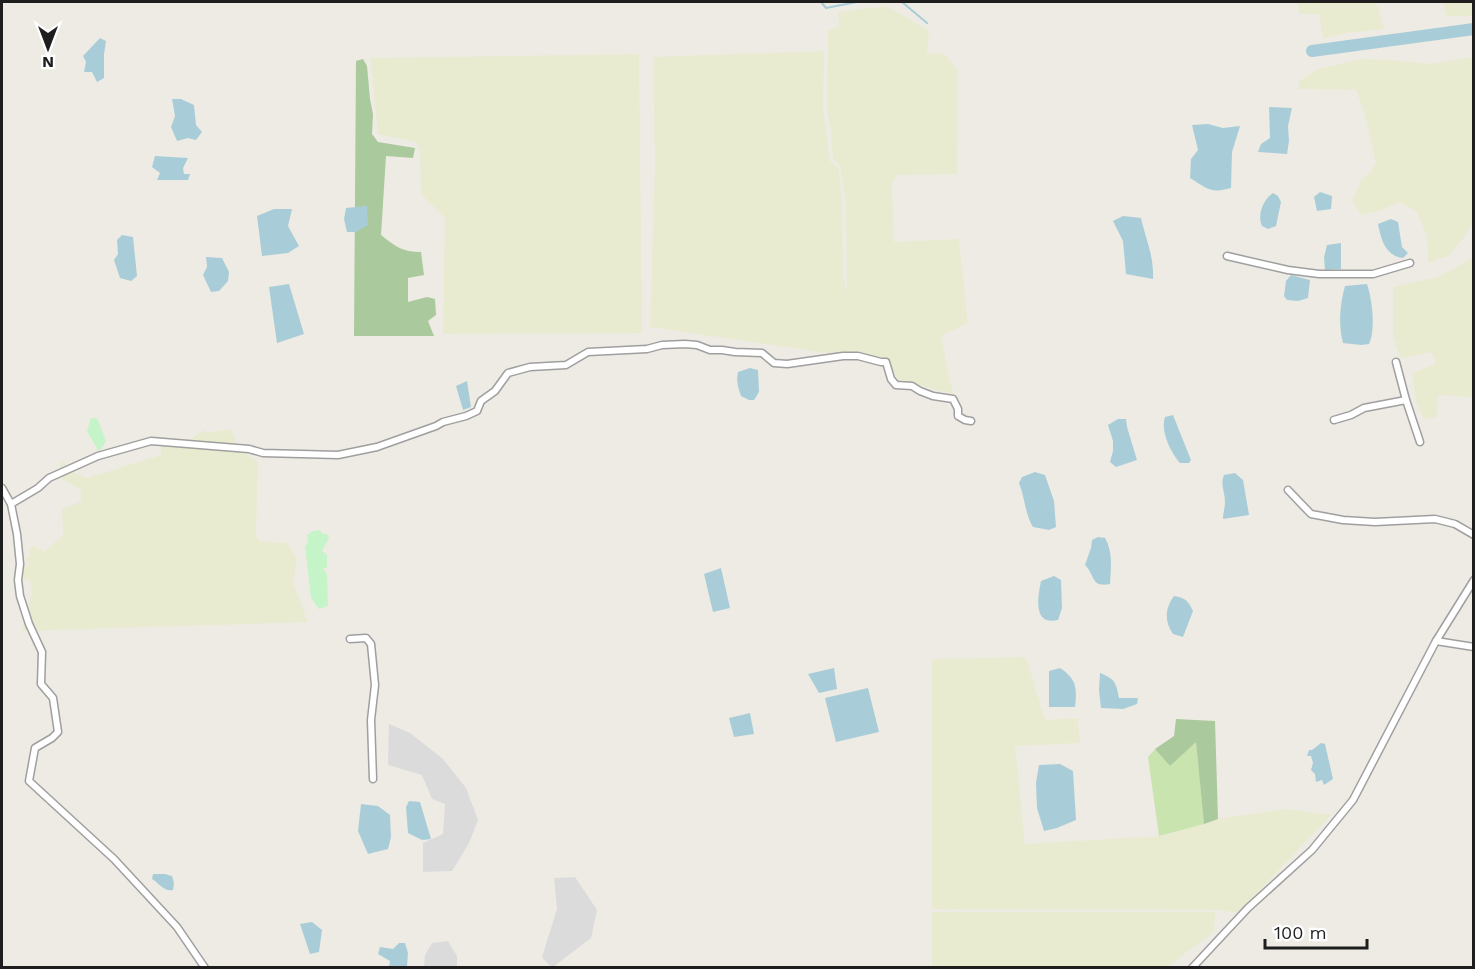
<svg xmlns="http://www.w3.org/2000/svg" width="1475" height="969" viewBox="0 0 1475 969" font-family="'Work Sans',sans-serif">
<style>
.residential{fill:#dcdbdb}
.farmland{fill:#e9ebd1}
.grass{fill:#c9e4af}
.forest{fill:#aac99d}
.park{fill:#c5f4c8}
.water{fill:#a9cdd8}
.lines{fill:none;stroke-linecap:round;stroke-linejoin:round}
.stream{stroke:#a9cdd8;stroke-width:2}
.river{stroke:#a9cdd8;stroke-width:12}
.street-casing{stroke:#9f9f9f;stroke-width:9}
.street{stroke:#fff;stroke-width:6}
</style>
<rect width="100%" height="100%" fill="#eeebe4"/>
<g class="residential">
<polygon points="389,724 410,733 443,759 466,788 478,820 469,843 452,871 423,872 423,843 443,834 445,804 432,799 422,775 388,765"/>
<polygon points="575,877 597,910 591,938 553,967 551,967 542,957 557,909 554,878"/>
<polygon points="448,941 457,956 457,967 424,967 425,955 432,943"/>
</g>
<g class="farmland">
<polygon points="1297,2 1374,2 1378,7 1384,29 1346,33 1323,39 1319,14 1299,14"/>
<polygon points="1442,2 1473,2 1473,16 1447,16"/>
<polygon points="887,6 929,31 927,53 945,54 958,71 957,174 897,175 892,183 894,242 959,239 968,323 941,336 953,394 898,380 887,359 860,352 834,354 650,327 655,165 653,57 824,51 823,108 830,161 839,169 842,206 843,273 847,293 846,204 840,166 833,159 831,130 827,109 828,31 839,26 838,12"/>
<polygon points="639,54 642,333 443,334 445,218 421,194 420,150 416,142 378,134 370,58"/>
<polygon points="1473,57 1473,222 1462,240 1448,256 1428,263 1427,237 1417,212 1399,202 1382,210 1361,215 1352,201 1361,180 1370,172 1376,163 1364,111 1356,90 1299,89 1299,81 1318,69 1361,59 1390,60 1430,64"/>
<polygon points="1473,258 1473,397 1438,395 1437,417 1424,419 1416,401 1412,373 1436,364 1432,352 1400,358 1393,336 1393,287 1438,277"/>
<polygon points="231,429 239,450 258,462 256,533 259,541 288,543 297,560 293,582 308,622 22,631 32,592 30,579 18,580 23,565 30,566 26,559 30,556 29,550 33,545 44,552 63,535 62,509 82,501 80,489 63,480 60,464 64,460 67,470 87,478 161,455 161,446 180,447 204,430 207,433"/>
<polygon points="1026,657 1045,720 1078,718 1080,743 1015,746 1025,844 1159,836 1218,819 1286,809 1331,815 1238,913 1219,910 932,909 932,659"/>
<polygon points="932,912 1215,912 1214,932 1167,967 932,967"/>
</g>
<polygon class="grass" points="1196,741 1204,824 1159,836 1148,757 1155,749 1170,766"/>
<g class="forest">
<path d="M363 59 367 66 370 99 373 114 372 134 378 142 415 148 413 158 386 156 381 235C395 246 402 252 421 252L424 275 408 278V302L427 297 435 299 436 315 428 321 434 336H354L356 61Z"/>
<polygon points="1176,719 1215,721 1218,819 1204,824 1196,742 1170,766 1155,749 1174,736"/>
</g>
<g class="park">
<polygon points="91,418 97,418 106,441 99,452 87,431"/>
<polygon points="319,530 323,534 327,534 329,538 322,551 327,555 327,567 323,569 327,574 328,606 319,609 311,598 305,546 308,543 307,535 313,531"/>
</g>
<g class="water">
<polygon points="100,38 106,41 104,54 104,78 97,82 92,72 84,72 86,62 83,56"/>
<polygon points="172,99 181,99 194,105 196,125 202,132 196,140 188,138 177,141 171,127 175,116"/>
<polygon points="1269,107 1292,108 1288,126 1289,141 1287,154 1258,152 1261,144 1270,138"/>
<path d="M1208 124 1223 128 1240 126 1232 152 1231 188C1211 194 1206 188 1190 178L1191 159 1198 150 1192 125Z"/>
<polygon points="155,156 188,158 183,168 184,174 190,174 188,180 157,180 160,173 152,167"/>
<polygon points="1320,192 1332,196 1331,209 1317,211 1314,197"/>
<path d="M1273 193 1278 196 1281 202 1276 226 1268 229 1262 226C1257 215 1263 199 1273 193Z"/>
<polygon points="367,206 368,225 356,232 347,232 344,219 346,208"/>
<polygon points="274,209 292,209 288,226 299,246 288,253 262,256 257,216"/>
<path d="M1123 216 1141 218C1146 240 1154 256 1153 279L1126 274 1123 241 1113 221Z"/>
<path d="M1391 219 1398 222 1402 247 1408 253 1403 258C1385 256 1381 239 1378 224Z"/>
<polygon points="122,235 133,237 137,276 131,281 120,278 114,260 118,254 117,240"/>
<polygon points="1341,243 1341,269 1325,270 1324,257 1327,245"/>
<polygon points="206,257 222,258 229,272 228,281 219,291 211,292 203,275 207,267"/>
<polygon points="1291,275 1310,280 1308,298 1298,301 1287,300 1284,296 1286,281"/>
<polygon points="289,284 304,334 277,343 269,287"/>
<path d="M1367 284C1372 299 1376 329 1369 344L1361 345 1343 343C1338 324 1340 304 1345 286Z"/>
<path d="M750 368 758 370 759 392 754 400H749L741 396C738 387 736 381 738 372Z"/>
<polygon points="467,381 471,407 463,410 456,386"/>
<path d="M1173 415 1191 460 1189 463H1180C1171 453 1160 431 1165 417Z"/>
<polygon points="1118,419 1126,419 1127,427 1137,460 1116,467 1110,462 1113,451 1113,441 1108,425"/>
<path d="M1035 472 1045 475 1054 501 1056 527 1049 530 1033 527C1025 514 1025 498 1019 483L1022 477Z"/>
<path d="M1235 473 1243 480 1249 515 1223 519C1223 513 1225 508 1225 502 1225 492 1220 485 1224 475Z"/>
<path d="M1098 537 1105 538C1113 551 1111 569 1110 584 1091 588 1095 575 1085 565L1091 548 1092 540Z"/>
<polygon points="721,568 730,608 713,612 704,574"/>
<path d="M1054 576 1061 580 1062 608 1058 620C1032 626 1038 596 1041 581Z"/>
<path d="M1174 596C1186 598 1188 601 1193 611L1183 637 1173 634C1164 621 1165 608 1174 596Z"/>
<polygon points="834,668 837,689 819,693 808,674"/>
<path d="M1060 668C1077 679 1077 689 1075 707H1049V671Z"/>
<path d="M1100 673C1115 679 1116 682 1119 698H1138L1137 704 1123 709 1101 708 1099 690Z"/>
<polygon points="868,688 879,732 836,742 825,698"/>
<polygon points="750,713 754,734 734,737 729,718"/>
<polygon points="1321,743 1325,744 1333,779 1324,785 1322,780 1316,782 1315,774 1311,770 1313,763 1311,756 1307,756 1309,750 1312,750"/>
<polygon points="1060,764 1073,771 1076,820 1057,828 1044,831 1037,808 1036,783 1039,765"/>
<polygon points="409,801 420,802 431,839 422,840 408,833 406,807"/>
<polygon points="361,804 378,806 390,815 391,837 388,849 368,854 358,831"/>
<path d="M153 874H165L172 876 174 883 173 890C164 892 159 883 152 879Z"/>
<polygon points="312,922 322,930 319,952 310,954 300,924"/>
<polygon points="399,943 405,943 408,953 407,967 389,967 390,961 378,954 380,947 393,949"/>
</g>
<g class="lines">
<g class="stream">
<polyline points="821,2 826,8 857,2"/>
<polyline points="902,2 927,23"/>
</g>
<polyline class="river" points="1312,51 1474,29"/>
<g class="street-casing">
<g id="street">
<polyline points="1227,256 1288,270 1319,274 1373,274 1410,263"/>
<polyline points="1396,362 1406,400 1420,442"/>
<polyline points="1334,420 1351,415 1364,408 1406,400"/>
<polyline points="2,488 11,504 17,534 20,564 18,580 20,596 29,624 42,652 41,684 53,698 58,732 52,738 35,748 29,781 114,859 177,927 205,968"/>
<polyline points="1288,490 1311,514 1343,520 1375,522 1435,519 1455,524 1474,535"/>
<polyline points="11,504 38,488 49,478 98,456 151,441 249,449 263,453 338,455 377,447 436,426 443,422 466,416 477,411 481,401 495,391 508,373 530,367 566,365 588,352 647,349 662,345 685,344 697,345 710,350 722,350 735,352 762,353 774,363 787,364 843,356 858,356 881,362 886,362 891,379 896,385 912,386 920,391 933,396 953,399 958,409 958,416 965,420 971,421"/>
<polyline points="350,639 366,638 371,644 375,685 371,720 373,779"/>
<polyline points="1436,641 1474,647"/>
<polyline points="1192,968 1248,908 1312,850 1353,800 1436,641 1474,580"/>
</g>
</g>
<use href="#street" class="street"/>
</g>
<rect width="1475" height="969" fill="none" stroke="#1e1e1e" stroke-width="6"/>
<g transform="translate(48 48) rotate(180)" stroke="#ffffff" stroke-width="4.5" paint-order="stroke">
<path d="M0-4.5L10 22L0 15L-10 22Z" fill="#1e1e1e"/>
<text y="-9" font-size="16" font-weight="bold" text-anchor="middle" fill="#1e1e1e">N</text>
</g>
<path d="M1265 939v9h102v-9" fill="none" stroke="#1e1e1e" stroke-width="3"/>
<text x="1274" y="939" font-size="18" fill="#1e1e1e" stroke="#ffffff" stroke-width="4.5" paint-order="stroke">100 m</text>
</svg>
